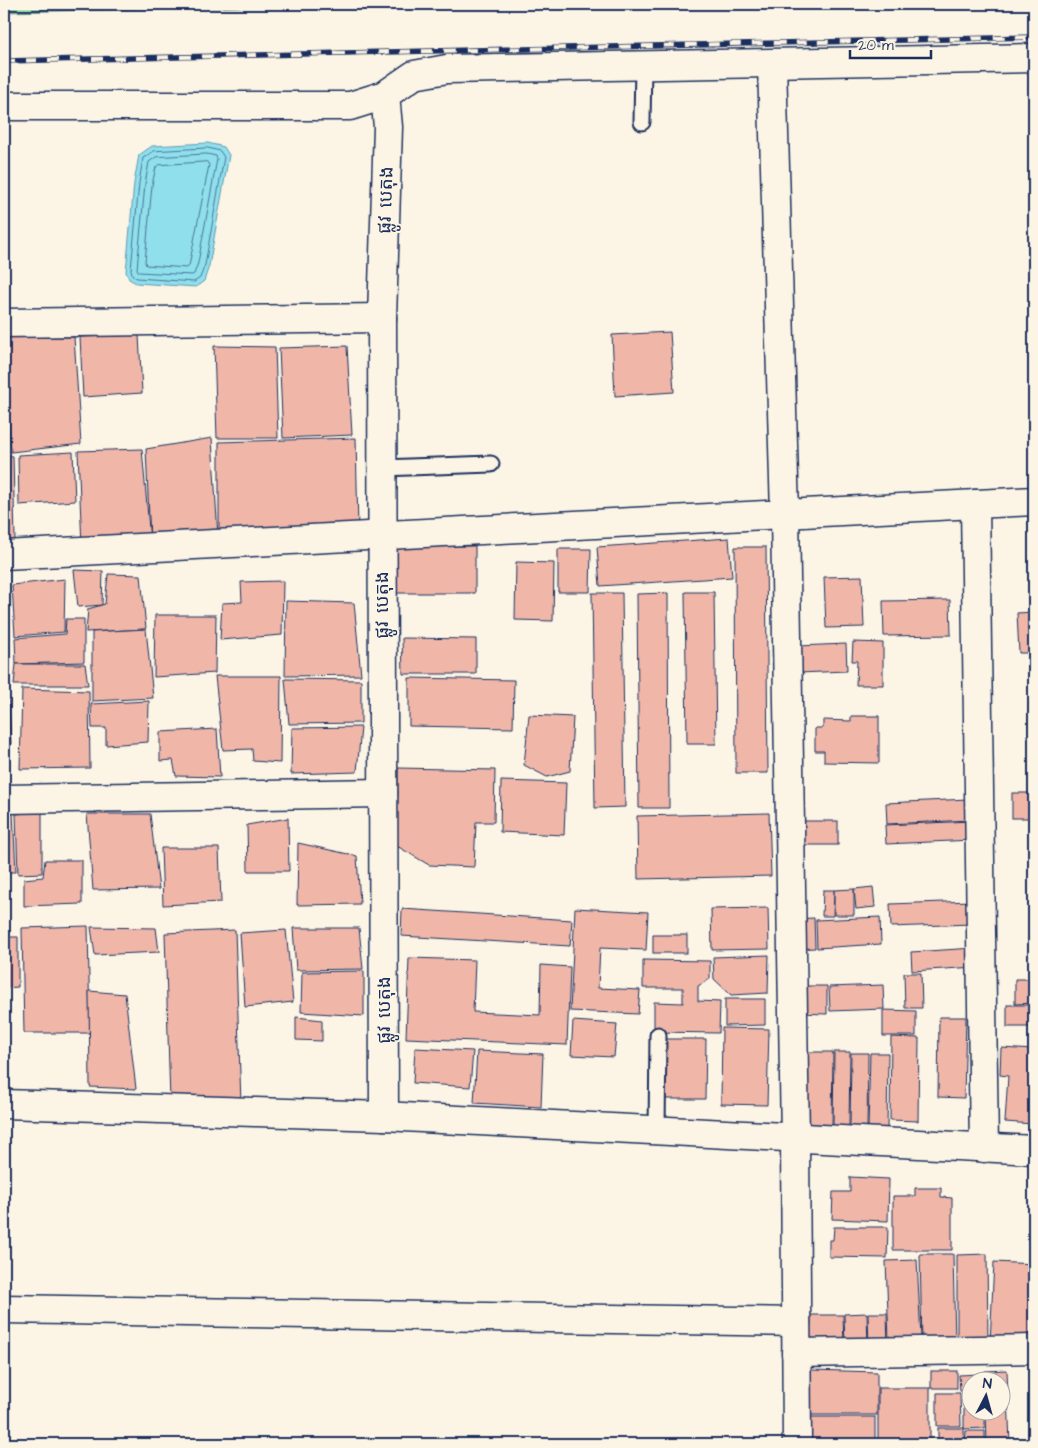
<svg xmlns="http://www.w3.org/2000/svg" width="1038" height="1448" viewBox="0 0 1038 1448" font-family="'Architects Daughter','Noto Sans Khmer',sans-serif">
<style>
.green{fill:#a6e5ad;stroke:#608a86}
.water{fill:#8fdfec;stroke:#6199b3}
.lines{fill:none;stroke-linecap:round;stroke-linejoin:round}
.shore{stroke:#497597;stroke-width:1}
.building{fill:#f0b7a9;stroke:#1b2f5e}
.lane-casing{stroke:#1b2f5e;stroke-width:19}
.street-casing{stroke:#1b2f5e;stroke-width:31}
.lane{stroke:#fcf5e5;stroke-width:15}
.street{stroke:#fcf5e5;stroke-width:28}
.rail-casing{stroke:#1b2f5e;stroke-width:5.5}
.rail{stroke:#fcf5e5;stroke-width:4;stroke-dasharray:11;stroke-linecap:butt}
.labels{text-anchor:middle;dominant-baseline:central;stroke-width:4;stroke-linejoin:round;paint-order:stroke}
.street-label{font-size:19px;fill:#1b2f5e;stroke:#fcf5e5}
</style>
<rect width="100%" height="100%" fill="#fcf5e5"/>
<filter id="ink" filterUnits="userSpaceOnUse"><feTurbulence type="fractalNoise" baseFrequency=".02" numOctaves="2"/><feDisplacementMap in="SourceGraphic" scale="10" xChannelSelector="R" yChannelSelector="G"/><feConvolveMatrix kernelMatrix="1 2 1 2 8 2 1 2 1" color-interpolation-filters="sRGB"/></filter>
<g filter="url(#ink)">
<polygon class="green" points="4,4 363,4 4,12"/>
<polygon class="water" points="208,143 224,147 229,155 209,266 204,281 196,287 136,283 129,279 126,272 134,183 139,155 152,146"/>
<g class="lines">
<g class="shore">
<polygon points="208,148 220,151 224,157 205,265 200,278 194,282 137,278 133,276 131,270 139,183 143,158 154,151"/>
<polygon points="207,154 216,156 217,159 198,263 194,274 192,275 139,272 137,269 145,184 149,162 156,157"/>
<polygon points="207,162 209,165 189,266 187,268 146,265 145,262 152,185 156,167 159,165"/>
</g>
</g>
<g class="building">
<polygon points="670,332 674,392 615,396 612,335"/>
<polygon points="139,335 142,393 83,397 80,337"/>
<polygon points="4,337 74,337 81,444 11,452 4,362"/>
<polygon points="214,346 275,347 278,438 217,438"/>
<polygon points="347,346 352,435 283,438 279,348"/>
<polygon points="212,438 218,537 150,540 146,449"/>
<polygon points="356,438 358,530 219,540 219,442"/>
<polygon points="142,449 150,540 82,546 78,451"/>
<polygon points="73,452 75,501 19,505 18,455"/>
<polygon points="4,455 13,456 15,540 4,540"/>
<polygon points="729,538 732,577 600,586 597,547"/>
<rect x="396" y="546" width="79" height="47"/>
<polygon points="735,547 766,547 768,773 736,773"/>
<polygon points="558,549 591,549 590,592 558,592"/>
<polygon points="516,562 554,563 553,621 515,620"/>
<polygon points="74,570 103,571 102,605 78,607"/>
<polygon points="108,574 141,575 146,629 86,632 88,609 105,604"/>
<polygon points="862,576 864,627 826,628 824,577"/>
<polygon points="65,579 64,632 15,636 12,585"/>
<polygon points="283,581 282,635 220,640 222,603 242,602 241,582"/>
<polygon points="4,591 5,592 7,607 4,607"/>
<polygon points="685,592 714,592 716,744 687,744"/>
<polygon points="592,593 622,593 625,807 595,808"/>
<polygon points="668,593 669,808 639,808 637,594"/>
<polygon points="950,600 951,635 884,636 883,601"/>
<polygon points="286,601 354,603 361,675 285,676"/>
<polygon points="1034,612 1034,653 1019,653 1017,613"/>
<polygon points="155,615 216,615 215,673 154,677"/>
<polygon points="66,619 84,619 84,662 16,664 15,638 65,634"/>
<polygon points="146,629 153,698 92,701 92,632"/>
<polygon points="402,638 476,639 476,674 403,674"/>
<polygon points="853,642 883,643 883,685 856,685 857,661 852,661"/>
<polygon points="846,644 847,671 798,673 798,646"/>
<polygon points="16,664 85,664 88,685 14,685"/>
<polygon points="215,676 281,676 280,763 253,761 252,749 223,750"/>
<polygon points="409,678 514,680 513,728 409,726"/>
<polygon points="285,679 361,680 361,723 289,724"/>
<polygon points="22,689 89,691 90,768 20,769"/>
<polygon points="4,701 9,701 11,745 4,746"/>
<polygon points="149,701 148,742 106,745 106,728 92,728 91,704"/>
<polygon points="529,715 573,717 570,771 547,777 524,765"/>
<polygon points="851,716 879,716 879,763 824,762 824,751 815,751 815,728 823,728 823,720 851,721"/>
<polygon points="361,727 357,772 291,774 292,728"/>
<polygon points="217,729 220,777 176,776 173,760 160,761 160,732"/>
<polygon points="398,768 495,770 494,822 476,822 474,867 429,865 397,846"/>
<polygon points="501,781 566,783 564,835 500,832"/>
<rect x="1012" y="793" width="22" height="25"/>
<polygon points="968,799 969,820 887,824 886,803"/>
<polygon points="42,812 42,873 18,874 16,814"/>
<polygon points="13,813 16,872 4,872 4,814"/>
<polygon points="769,813 771,876 638,879 637,816"/>
<polygon points="87,814 150,814 159,889 93,890"/>
<polygon points="288,818 289,871 248,871 247,825"/>
<rect x="801" y="821" width="37" height="24"/>
<polygon points="972,821 973,840 886,844 885,825"/>
<polygon points="298,843 357,856 360,904 297,905"/>
<polygon points="161,848 219,848 221,902 163,905"/>
<polygon points="45,860 82,860 82,904 24,906 24,879 43,877"/>
<polygon points="873,887 875,907 856,909 854,889"/>
<polygon points="854,889 854,915 834,915 834,890"/>
<polygon points="823,890 834,890 833,916 822,916"/>
<polygon points="971,901 972,924 891,927 890,904"/>
<polygon points="575,908 648,912 646,950 600,948 598,988 640,990 638,1014 570,1011"/>
<polygon points="768,908 769,949 712,950 711,909"/>
<polygon points="402,909 572,920 570,946 401,936"/>
<polygon points="880,917 881,944 817,948 816,920"/>
<polygon points="814,918 815,948 795,949 794,919"/>
<polygon points="88,926 90,1033 24,1033 22,928"/>
<polygon points="91,927 156,928 159,952 95,955"/>
<polygon points="293,928 359,928 363,969 296,970"/>
<polygon points="235,930 241,1103 170,1102 165,933"/>
<polygon points="286,930 293,1002 245,1007 240,933"/>
<rect x="653" y="935" width="34" height="18"/>
<polygon points="4,937 18,937 18,987 4,988"/>
<polygon points="975,948 976,967 912,971 911,952"/>
<polygon points="769,955 768,993 731,995 714,979 713,957"/>
<polygon points="409,958 475,960 473,1012 540,1015 541,965 570,967 567,1045 406,1038"/>
<polygon points="643,960 710,961 710,979 698,986 698,1001 720,1002 719,1033 654,1032 654,1002 683,1003 683,988 643,988"/>
<polygon points="364,971 364,1016 301,1012 302,972"/>
<polygon points="904,973 921,973 922,1008 905,1008"/>
<polygon points="1015,979 1034,979 1034,1003 1015,1004"/>
<polygon points="883,985 884,1009 830,1011 829,987"/>
<polygon points="798,986 827,986 827,1014 798,1013"/>
<polygon points="89,991 125,994 136,1089 90,1087"/>
<polygon points="725,999 765,999 765,1025 725,1026"/>
<rect x="1007" y="1005" width="27" height="22"/>
<polygon points="883,1010 916,1011 916,1036 883,1036"/>
<polygon points="296,1017 322,1020 322,1041 296,1040"/>
<polygon points="939,1017 966,1017 964,1098 938,1097"/>
<polygon points="573,1021 617,1024 614,1057 571,1055"/>
<polygon points="722,1028 769,1029 767,1105 721,1104"/>
<polygon points="891,1037 919,1038 918,1121 890,1120"/>
<polygon points="661,1039 706,1039 705,1099 660,1099"/>
<polygon points="415,1048 473,1051 470,1087 413,1083"/>
<polygon points="1001,1048 1034,1050 1033,1124 1005,1122 1008,1076 1000,1075"/>
<polygon points="477,1051 543,1054 541,1107 474,1103"/>
<polygon points="808,1052 833,1052 832,1127 807,1126"/>
<polygon points="834,1052 850,1052 849,1127 833,1127"/>
<polygon points="851,1053 868,1053 867,1128 850,1127"/>
<polygon points="870,1053 888,1053 887,1130 868,1129"/>
<polygon points="850,1177 889,1179 888,1221 832,1219 833,1192 850,1192"/>
<polygon points="915,1188 941,1188 941,1197 952,1198 952,1250 893,1250 893,1196 915,1196"/>
<polygon points="834,1227 888,1227 887,1258 829,1257 829,1240 833,1240"/>
<polygon points="920,1254 953,1254 955,1343 922,1344"/>
<polygon points="987,1254 988,1344 957,1344 957,1255"/>
<polygon points="917,1260 921,1338 889,1340 886,1261"/>
<polygon points="994,1262 1034,1264 1034,1345 990,1343"/>
<polygon points="867,1313 868,1348 845,1348 844,1314"/>
<polygon points="868,1313 887,1313 888,1349 869,1349"/>
<polygon points="810,1315 843,1315 844,1346 810,1347"/>
<polygon points="811,1370 877,1372 877,1415 811,1415"/>
<polygon points="1007,1370 1010,1444 987,1444 986,1410 1000,1410 1000,1380 985,1380 985,1371"/>
<rect x="931" y="1371" width="26" height="17"/>
<polygon points="980,1374 980,1380 970,1380 970,1391 960,1391 959,1375"/>
<rect x="878" y="1388" width="52" height="56"/>
<polygon points="937,1393 960,1393 961,1426 937,1426"/>
<polygon points="964,1398 970,1398 970,1410 985,1410 985,1428 964,1429"/>
<rect x="811" y="1417" width="64" height="27"/>
<rect x="938" y="1428" width="26" height="16"/>
<polygon points="966,1431 985,1431 985,1444 965,1444"/>
</g>
<g class="lines">
<g class="lane-casing">
<g id="lane">
<polyline points="642,122 643,66"/>
<polyline points="382,468 491,464"/>
<polyline points="657,1130 658,1035"/>
</g>
</g>
<g class="street-casing">
<g id="street">
<polyline points="772,64 785,514 795,1138 797,1444"/>
<polyline points="4,106 350,106 385,95 414,75 447,69 1034,58"/>
<polyline points="4,323 382,318"/>
<polyline points="975,504 984,1148"/>
<polyline points="4,555 1034,501"/>
<polyline points="4,799 383,793"/>
<polyline points="4,1104 384,1116 1034,1150"/>
<polyline points="384,1116 382,318 388,127 385,95"/>
<polyline points="4,1309 796,1322"/>
<polyline points="796,1353 1034,1349"/>
</g>
</g>
<use href="#lane" class="lane"/>
<use href="#street" class="street"/>
<g class="rail-casing">
<polyline id="rail" points="4,61 1034,37"/>
</g>
<use href="#rail" class="rail"/>
</g>
</g>
<g class="labels">
<g class="street-label">
<text transform="translate(386 200) rotate(-88)">ផ្លូវ បេតុង</text>
<text transform="translate(382 605) rotate(-90)">ផ្លូវ បេតុង</text>
<text transform="translate(384 1010) rotate(-90)">ផ្លូវ បេតុង</text>
</g>
</g>
<rect width="1038" height="1448" fill="none" stroke="#fcf5e5" stroke-width="20"/>
<rect x="10" y="10" width="1018" height="1428" fill="none" stroke="#1b2f5e" stroke-width="2" filter="url(#ink)"/>
<g transform="translate(986 1396) rotate(6)"><circle r="24" fill="#fcf5e5" stroke="#a2a6af"/>
<path d="M0-4L9 19L0 12L-9 19Z" fill="#1b2f5e"/>
<text y="-8" font-size="14" font-weight="bold" text-anchor="middle" fill="#1b2f5e">N</text>
</g>
<path d="M850 50v8h81v-8" fill="none" stroke="#1b2f5e" stroke-width="2.5"/>
<text x="858" y="50" font-size="15" fill="#1b2f5e" stroke="#fcf5e5" stroke-width="4" paint-order="stroke">20 m</text>
</svg>
